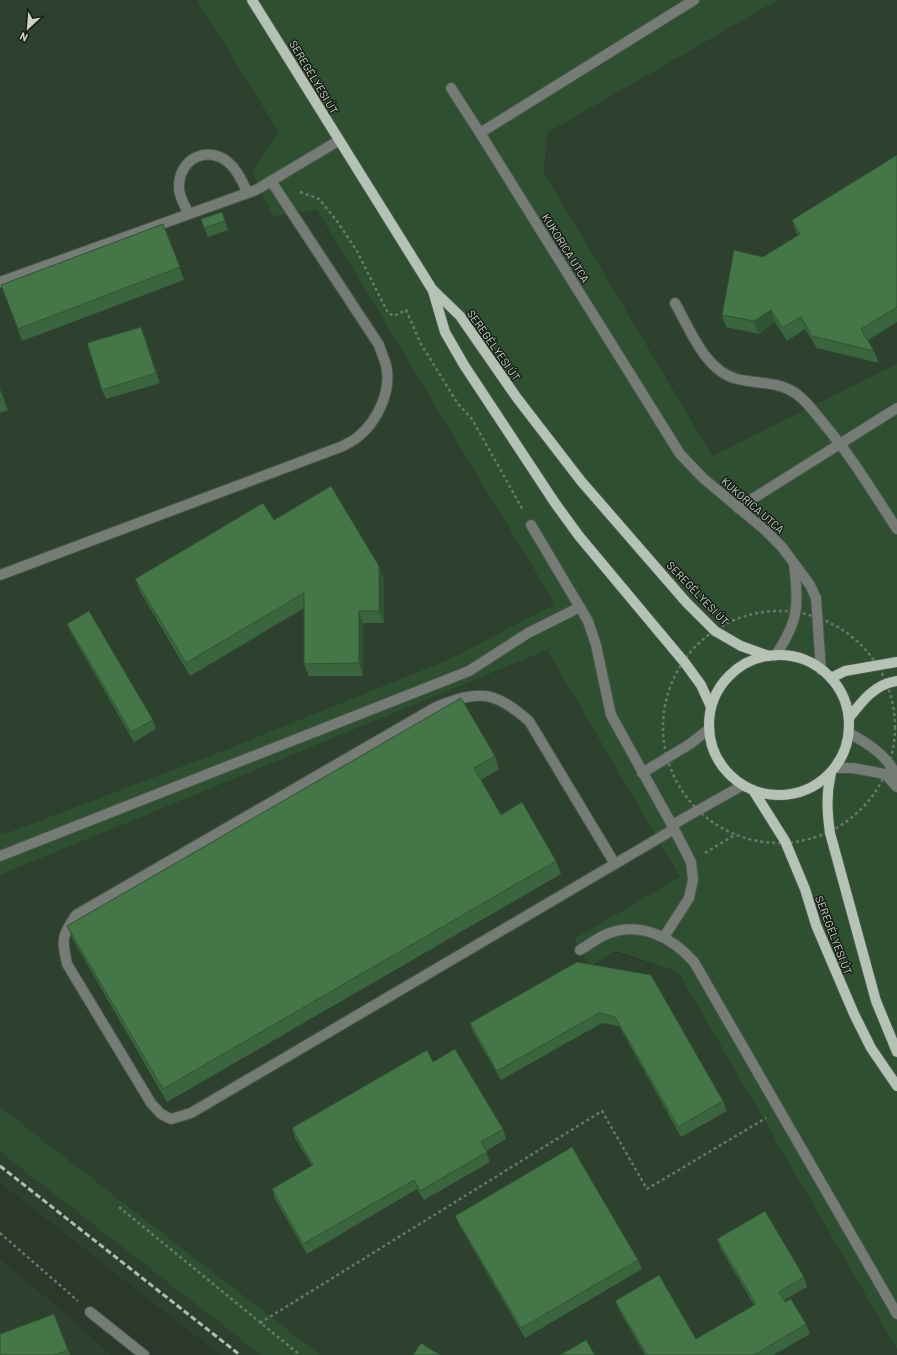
<svg xmlns="http://www.w3.org/2000/svg" width="897" height="1355" viewBox="0 0 897 1355" font-family="Barlow,sans-serif">
<style>
.built{fill:#2e412e}
.green{fill:#2e5030}
.lines{fill:none;stroke-linecap:round;stroke-linejoin:round}
.minor-casing{stroke:#485549;stroke-width:12}
.major-casing{stroke:#485549;stroke-width:12}
.path{stroke:#6a766b;stroke-width:2.5;stroke-dasharray:3 3;stroke-linecap:butt}
.minor{stroke:#757c75;stroke-width:10}
.major{stroke:#b5c3b5;stroke-width:10}
.rail{stroke:#b2bcb3;stroke-width:3;stroke-dasharray:6 3;stroke-linecap:butt}
.wall{fill:#3b653e}
.shaded-wall{fill:#305332}
.building{fill:#457648;stroke:#305332}
.labels{text-anchor:middle;dominant-baseline:central;stroke-width:3;stroke-linejoin:round;paint-order:stroke}
.street-label{font-size:11px;fill:#ccd5cc;stroke:#181f18}
</style>
<rect width="100%" height="100%" fill="#2b392c"/>
<g class="built">
<polygon points="0,0 197,0 278,131 252,173 317,210 555,604 450,659 215,754 2,835 0,832"/>
<polygon points="778,0 897,0 897,364 714,456 544,173 547,133"/>
<polygon points="547,650 680,877 574,940 678,972 897,1349 897,1355 320,1355 0,1107 0,875"/>
<polygon points="0,1152 261,1355 220,1355 123,1279 0,1183"/>
<polygon points="0,1259 76,1323 111,1355 0,1355"/>
</g>
<g class="green">
<polygon points="197,0 778,0 547,133 544,173 713,456 897,364 897,1349 678,972 615,951 590,966 574,939 680,877 547,650 0,875 0,832 2,835 215,754 450,659 555,604 317,210 273,216 252,173 278,131"/>
<polygon points="0,1107 320,1355 261,1355 0,1152"/>
</g>
<g class="lines">
<g class="minor-casing">
<g id="minor">
<polyline points="694,0 480,133 680,454 703,478 765,530 782,547 810,585 816,598 821,670"/>
<polyline points="451,88 480,133"/>
<path d="M189 214C185 206 179 197 179 188 178 157 211 143 232 166 239 173 243 184 248 193"/>
<polyline points="0,282 256,190 338,141"/>
<path d="M675 303C690 329 705 371 737 379 757 384 780 381 798 395 808 403 816 414 824 424 852 457 874 494 897 529"/>
<polyline points="738,508 897,408"/>
<polyline points="531,525 588,621 596,645 611,715 672,825 691,862 693,880 689,898 664,937"/>
<path d="M0 575 343 446C348 443 355 440 359 436 378 420 392 390 386 365 384 358 381 352 379 345L271 181"/>
<path d="M775 656C799 621 799 605 794 564"/>
<path d="M849 733C869 744 888 756 897 777"/>
<polyline points="835,768 853,768 885,774 897,787"/>
<polyline points="642,773 690,744 709,729"/>
<polyline points="672,825 743,785"/>
<polyline points="0,856 469,671 528,633 580,607"/>
<path d="M615 864 529 721C493 690 479 690 436 707L76 915C61 937 62 939 67 964L151 1103 161 1114 171 1119 191 1113 659 838 674 829"/>
<path d="M580 950C589 945 597 938 607 934 640 921 672 937 694 962L897 1314"/>
<polyline points="90,1312 144,1355"/>
</g>
</g>
<g class="major-casing">
<g id="major">
<polyline points="252,0 432,289 460,316 517,398 581,481 686,602 715,631 741,646 769,656"/>
<polyline points="433,291 445,332 464,365 555,503 579,536 685,663 701,685 711,707"/>
<circle cx="779" cy="725" r="70"/>
<polyline points="831,678 845,671 897,662"/>
<path d="M849 718C862 701 875 684 897 681"/>
<path d="M831 773C826 794 827 812 830 833L876 1001 897 1052"/>
<polyline points="753,790 785,841 805,889 816,925 854,1014 871,1048 897,1086"/>
</g>
</g>
<g class="path">
<polyline points="300,192 319,199 337,221 357,251 388,313 394,316 406,310 421,344 458,404 472,419 523,510"/>
<circle cx="779" cy="727" r="116"/>
<polyline points="705,853 736,834"/>
<polyline points="119,1207 300,1355"/>
<polyline points="0,1233 78,1301"/>
<polyline points="260,1323 602,1111 647,1189 766,1118"/>
</g>
<use href="#minor" class="minor"/>
<use href="#major" class="major"/>
<polyline class="rail" points="0,1166 240,1355"/>
</g>
<g class="wall">
<polygon points="897,155 897,322 868,340 874,351 879,363 817,348 805,329 787,341 775,322 759,334 726,327 722,315 763,257 798,235 796,232 792,220"/>
<polygon points="222,212 228,230 208,237 201,219"/>
<polygon points="163,224 184,280 22,341 1,285"/>
<polygon points="141,327 160,383 106,399 102,390"/>
<polygon points="0,389 8,410 0,413"/>
<polygon points="274,520 384,579 384,623 363,623 363,676 309,676 304,664 304,608 190,676 140,591 135,579"/>
<polygon points="67,624 153,720 156,729 134,742 71,633"/>
<polygon points="495,756 499,769 481,780 501,815 556,861 561,874 167,1102 72,938 67,926"/>
<polygon points="577,962 723,1101 727,1111 681,1137 619,1026 602,1023 501,1080 473,1032 470,1023"/>
<polygon points="433,1062 503,1129 506,1139 486,1151 490,1162 424,1200 417,1189 307,1254 275,1199 272,1189 312,1166 295,1138 292,1128"/>
<polygon points="455,1216 638,1260 642,1269 525,1338 459,1225"/>
<polygon points="717,1239 804,1277 807,1287 784,1300 806,1324 810,1334 773,1355 645,1355 619,1310 615,1301 696,1339 754,1305 721,1249"/>
<polygon points="54,1314 70,1355 0,1355"/>
</g>
<g class="shaded-wall">
<polygon points="771,310 775,322 759,334 754,321"/>
<polygon points="141,327 145,336 160,383 156,373"/>
<polygon points="379,566 384,579 384,623 379,611"/>
<polygon points="359,611 363,623 363,676 359,663"/>
</g>
<g class="building">
<polygon points="897,155 897,307 861,329 874,351 812,336 801,317 782,328 771,310 754,321 722,315 734,250 763,257 800,234 792,220"/>
<polygon points="222,212 225,221 204,228 201,219"/>
<polygon points="163,224 180,267 18,329 1,285"/>
<polygon points="141,327 156,373 102,390 87,343"/>
<polygon points="0,389 3,397 0,399"/>
<polygon points="331,486 379,566 379,611 359,611 359,663 304,664 304,593 186,663 135,579 263,503 274,520"/>
<polygon points="89,611 153,720 131,732 67,624"/>
<polygon points="461,698 495,756 474,768 501,815 522,802 556,861 163,1089 67,926"/>
<polygon points="577,962 651,975 723,1101 678,1127 615,1017 599,1013 497,1071 470,1023"/>
<polygon points="455,1049 503,1129 481,1142 487,1152 420,1191 414,1180 303,1244 272,1189 313,1165 292,1128 427,1050 433,1062"/>
<polygon points="572,1147 638,1260 521,1328 455,1216"/>
<polygon points="765,1211 804,1277 779,1292 785,1302 791,1299 806,1324 754,1355 647,1355 615,1301 659,1275 696,1339 756,1304 717,1239"/>
<polygon points="54,1314 68,1350 55,1355 0,1355 0,1334"/>
<polygon points="586,1340 595,1355 560,1355"/>
<polygon points="421,1343 440,1355 413,1355"/>
</g>
<g class="labels">
<g class="street-label">
<text transform="translate(314 77) rotate(59)">SEREGÉLYESI ÚT</text>
<text transform="translate(566 248) rotate(58)">KUKORICA UTCA</text>
<text transform="translate(494 345) rotate(55)">SEREGÉLYESI ÚT</text>
<text transform="translate(753 505) rotate(41)">KUKORICA UTCA</text>
<text transform="translate(698 593) rotate(46)">SEREGÉLYESI ÚT</text>
<text transform="translate(834 935) rotate(69)">SEREGÉLYESI ÚT</text>
</g>
</g>
<g transform="translate(28 28) rotate(206)" stroke="#181f18" stroke-width="3" paint-order="stroke">
<path d="M0-3L7 15L0 10L-7 15Z" fill="#ccd5cc"/>
<text y="-6" font-size="11" font-weight="bold" text-anchor="middle" fill="#ccd5cc">N</text>
</g>
</svg>
